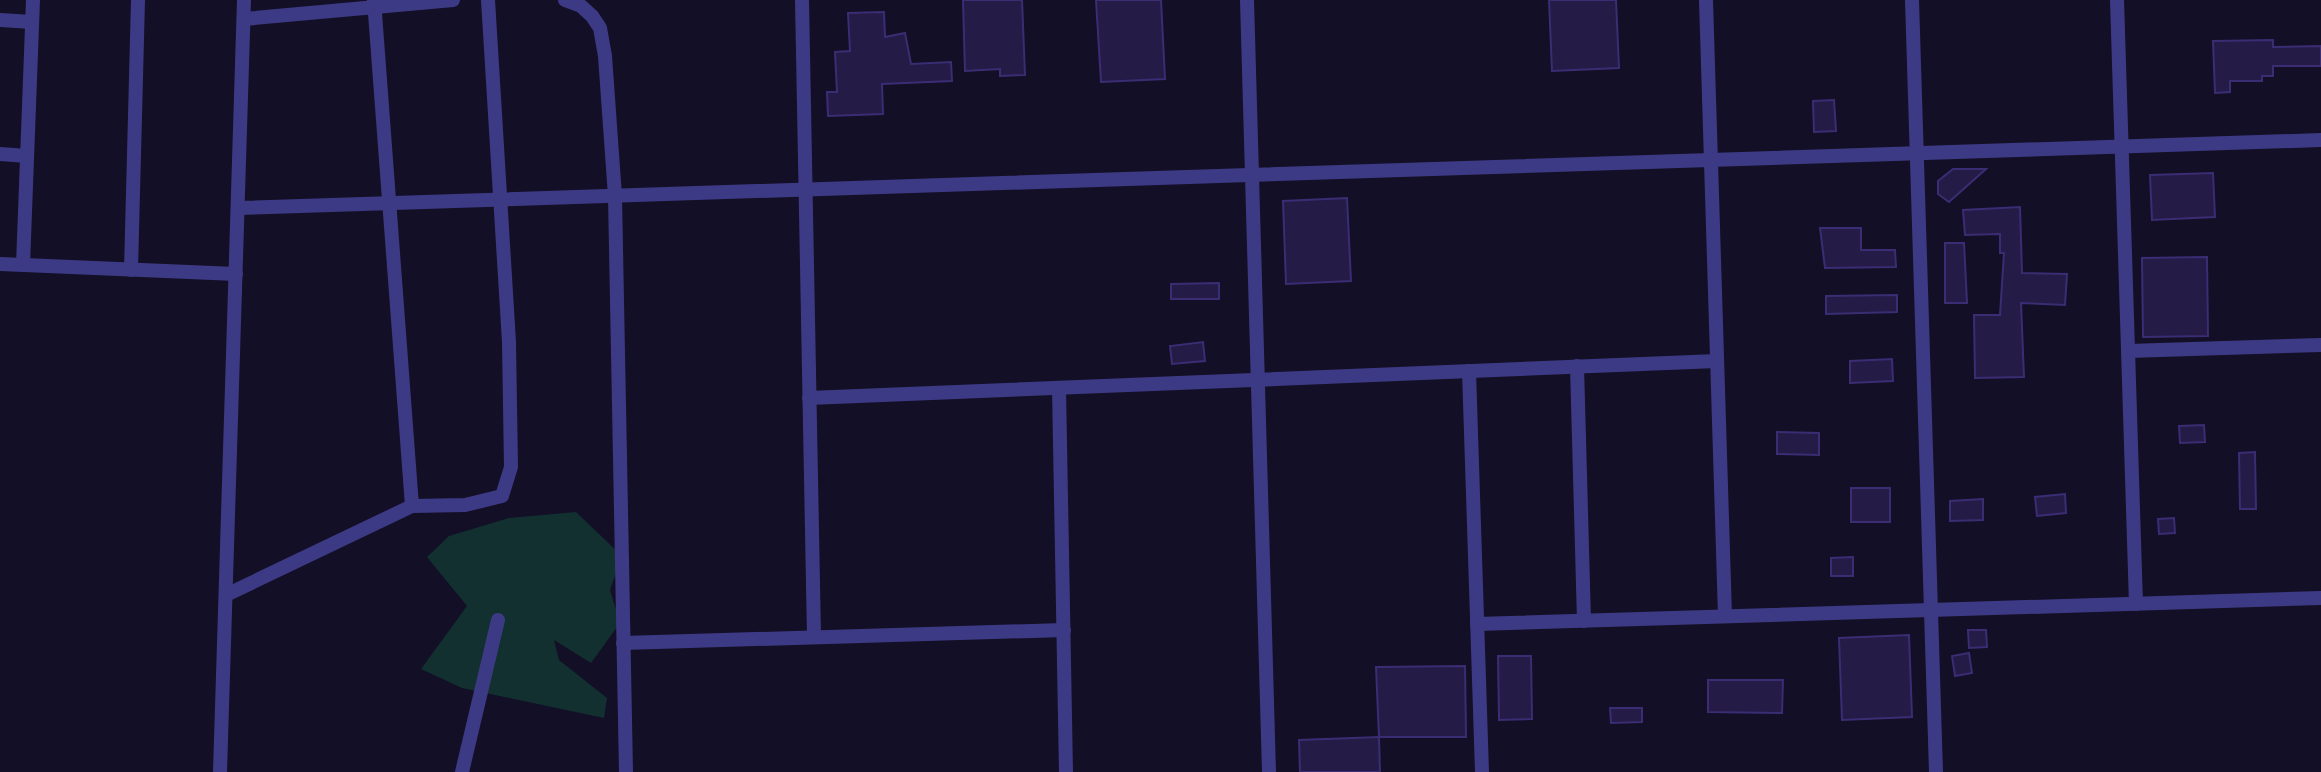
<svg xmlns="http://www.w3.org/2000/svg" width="2321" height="772" viewBox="0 0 2321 772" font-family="'Public Sans',sans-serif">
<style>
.green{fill:#12302f}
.building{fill:#241b47;stroke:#3b2d73;stroke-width:2}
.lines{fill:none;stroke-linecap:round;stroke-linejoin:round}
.minor{stroke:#3d3a85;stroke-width:14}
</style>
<rect width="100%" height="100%" fill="#130f26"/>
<polygon class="green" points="576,512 622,556 610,590 620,623 591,663 554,640 559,660 607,698 604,718 462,688 421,669 467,606 427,557 449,536 509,518"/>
<g class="building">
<polygon points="963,0 1022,0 1025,75 1000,76 1000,69 965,71"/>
<polygon points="1096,0 1161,0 1165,79 1101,82"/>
<polygon points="1549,0 1616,0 1619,68 1552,71"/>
<polygon points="884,12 885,37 905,33 911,64 951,62 952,81 882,84 883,114 828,116 827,92 837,92 835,52 850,51 848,13"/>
<polygon points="2273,40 2273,47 2321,46 2321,66 2273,66 2273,76 2262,76 2262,81 2230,81 2230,92 2215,93 2213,41"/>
<polygon points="1834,100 1836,131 1814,132 1813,101"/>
<polygon points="1953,169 1986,169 1949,202 1938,194 1938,181"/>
<polygon points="2213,173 2215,217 2152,220 2150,175"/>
<polygon points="1347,198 1351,281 1286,284 1283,201"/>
<polygon points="2020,207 2022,273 2067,274 2065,305 2021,303 2024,377 1975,378 1974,315 2000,315 2004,253 2000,253 2000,234 1965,235 1963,210"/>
<polygon points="1820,228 1861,228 1861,250 1895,250 1896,267 1825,268"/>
<polygon points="1945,243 1964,243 1967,303 1945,303"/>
<polygon points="2207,257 2208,336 2143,337 2142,258"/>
<polygon points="1219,283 1219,299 1171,299 1171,284"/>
<polygon points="1897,295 1897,312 1826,314 1826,296"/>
<polygon points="1203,342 1205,361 1172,364 1170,346"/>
<polygon points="1892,359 1893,381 1850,383 1850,361"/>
<polygon points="2204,425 2205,442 2180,443 2179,426"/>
<polygon points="1777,432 1819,433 1819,455 1777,454"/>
<polygon points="2255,452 2256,509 2240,509 2239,453"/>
<rect x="1851" y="488" width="39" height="34"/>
<polygon points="2065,494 2066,513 2037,516 2035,497"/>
<polygon points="1983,499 1983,520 1950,521 1950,501"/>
<polygon points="2174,518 2175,533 2159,534 2158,519"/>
<polygon points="1853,557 1853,576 1831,576 1831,558"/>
<polygon points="1968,630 1986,630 1987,647 1969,648"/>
<polygon points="1909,635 1912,717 1842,720 1839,638"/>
<polygon points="1969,653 1972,673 1955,676 1952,656"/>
<polygon points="1498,656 1531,656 1532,719 1499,720"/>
<polygon points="1465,666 1466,737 1379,737 1376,667"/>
<polygon points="1708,680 1783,680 1782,713 1708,712"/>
<polygon points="1610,708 1642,708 1642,722 1611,723"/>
<polygon points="1379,737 1380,772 1300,772 1299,740"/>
</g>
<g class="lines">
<g class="minor">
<polyline points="374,0 412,506"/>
<polyline points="565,0 581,6 592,16 600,28 605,56 615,196 626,772"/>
<polyline points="802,0 814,637"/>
<polyline points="1247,0 1269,772"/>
<polyline points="1706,0 1725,616"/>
<polyline points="1912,0 1936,772"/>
<polyline points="2117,0 2136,604"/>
<polyline points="244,19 453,0"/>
<polyline points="0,20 32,22"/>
<polyline points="0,154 27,156"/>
<polyline points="239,208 2321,140"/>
<polyline points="0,264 236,274"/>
<polyline points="23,265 33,0"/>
<polyline points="131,270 138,0"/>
<polyline points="2128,351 2321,345"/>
<polyline points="1577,366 1584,621"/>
<polyline points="1469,371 1482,772"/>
<polyline points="1059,388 1066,772"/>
<polyline points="809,398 1717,361"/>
<polyline points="226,595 412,506 465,505 502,496 511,467 509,342 488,0"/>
<polyline points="1477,624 2321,598"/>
<polyline points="623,643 1064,630"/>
<polyline points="220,772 244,0"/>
<polyline points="462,772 498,620"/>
</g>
</g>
</svg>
